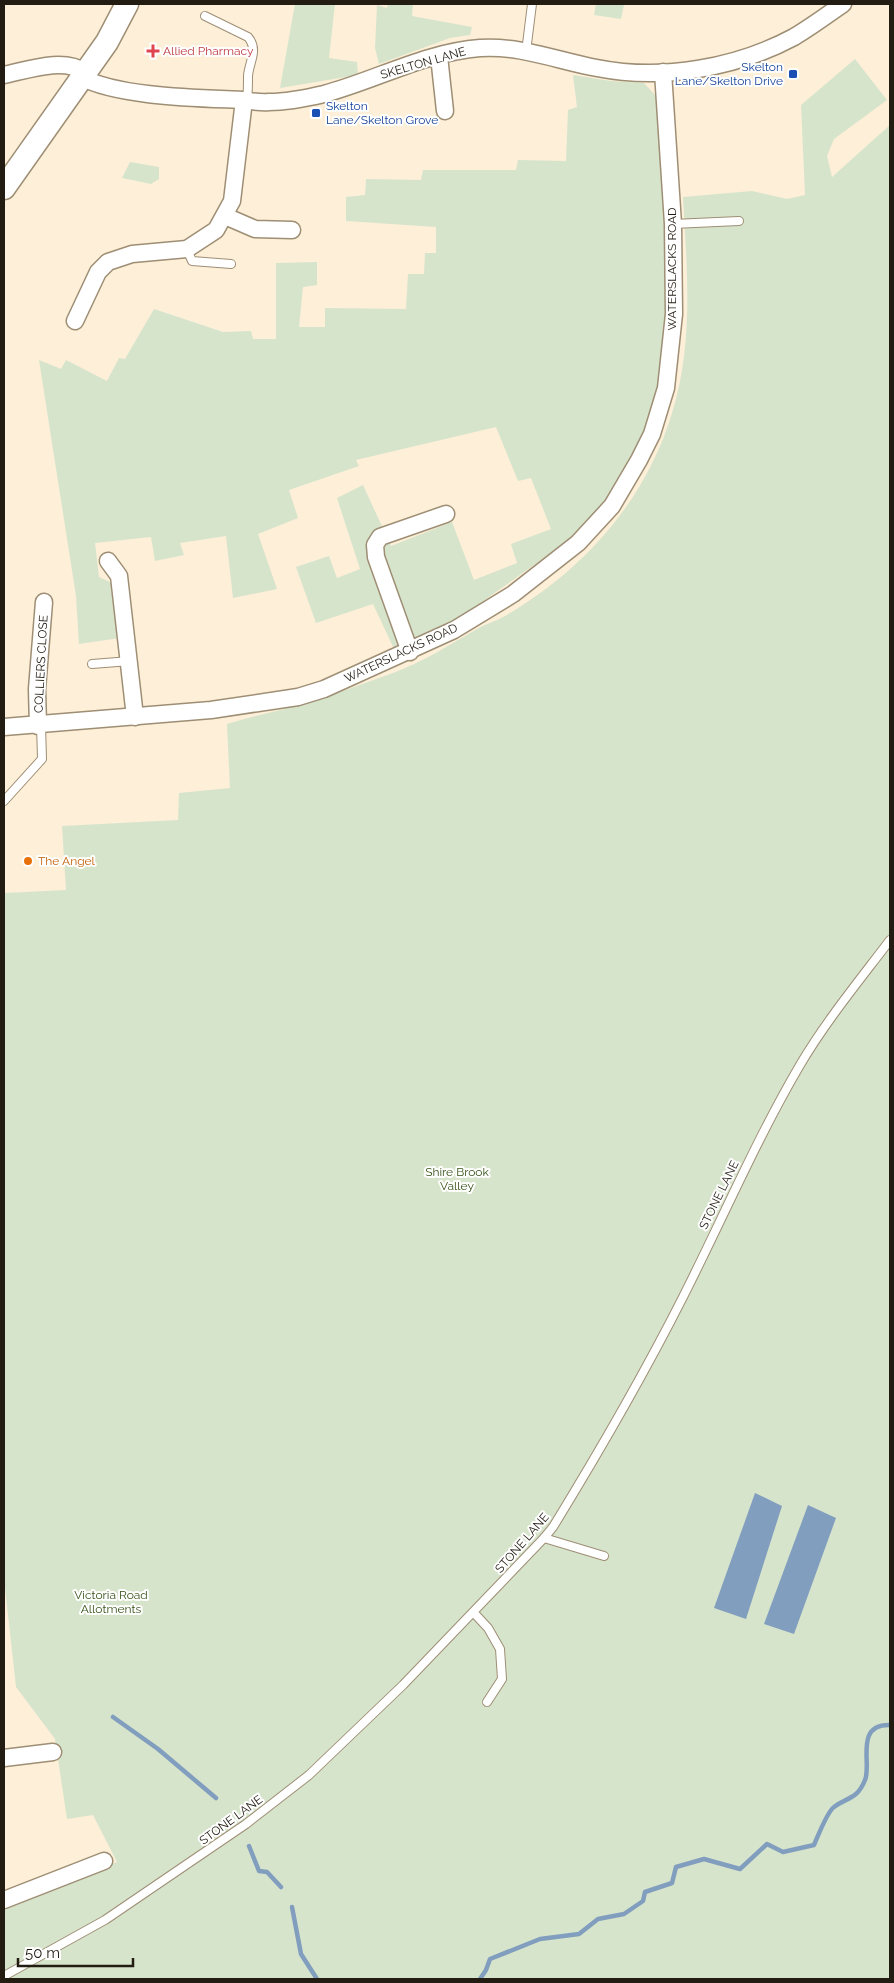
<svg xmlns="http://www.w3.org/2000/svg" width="894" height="1983" viewBox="0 0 894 1983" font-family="Raleway,sans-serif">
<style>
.green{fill:#d7e4cc}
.water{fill:#829ebe}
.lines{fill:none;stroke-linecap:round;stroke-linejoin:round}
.stream{stroke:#829ebe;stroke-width:4.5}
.lane-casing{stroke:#9e8e74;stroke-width:10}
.street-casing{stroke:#9e8e74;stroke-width:19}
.secondary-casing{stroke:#9e8e74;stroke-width:25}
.lane{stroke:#fff;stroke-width:8}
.street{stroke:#fff;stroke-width:16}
.secondary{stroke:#fff;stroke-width:22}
.health-dot{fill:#e0444e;stroke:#fff;stroke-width:2}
.transit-dot{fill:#1a4fb4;stroke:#fff;stroke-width:2}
.food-dot{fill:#e8710a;stroke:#fff;stroke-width:2}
.labels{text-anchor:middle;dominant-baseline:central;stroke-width:4;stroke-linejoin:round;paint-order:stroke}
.health-label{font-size:12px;fill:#be3a42;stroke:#fff;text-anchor:start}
.street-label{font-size:12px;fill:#221c12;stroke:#fff}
.transit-label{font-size:12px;fill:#164399;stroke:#fff;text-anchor:end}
.food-label{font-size:12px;fill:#c56008;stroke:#fff;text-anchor:start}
.park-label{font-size:12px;fill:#375119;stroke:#fff}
</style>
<rect width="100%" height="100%" fill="#fdefd8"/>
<g class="green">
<polygon points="295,4 335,4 329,58 357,62 358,75 280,88"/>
<polygon points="388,4 413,4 412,16 472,27 470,35 450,38 379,64 375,48 377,5 387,8"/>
<polygon points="596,4 645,4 624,5 621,19 594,15"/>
<path d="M855 59 887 100 834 139 827 156 832 177 890 125V1979H4V1908L117 1862 93 1815 67 1819 55 1739 16 1687 4 1579V893L66 890 62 826 178 820 179 793 230 788 227 724C246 718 265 714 284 709 321 699 357 686 393 673 423 662 449 645 477 629 486 624 496 621 505 616 584 570 646 500 672 413 694 343 687 269 683 197L752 191 787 199 805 195 801 105Z"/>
<polygon points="573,75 611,81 644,83 658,98 663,164 668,297 659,389 649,424 622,479 580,532 450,625 395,651 373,604 316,623 296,567 329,556 337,578 360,569 337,498 363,485 391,546 452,522 474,580 517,563 511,544 551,529 531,478 518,481 496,427 356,460 359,466 289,490 298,518 258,534 277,589 233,598 226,536 180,543 184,555 155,561 151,537 95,543 99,577 112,583 120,638 79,644 76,596 39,360 61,369 66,360 107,381 119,358 125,359 154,309 223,332 251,331 253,339 276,339 276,263 317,262 317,285 303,287 299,327 325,327 325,308 406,309 408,274 424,274 425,253 436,253 436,227 346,221 346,197 365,195 366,179 421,180 423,170 516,170 518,160 566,161 568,110 577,107"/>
<polygon points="130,162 159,167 159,179 151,184 122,178"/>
</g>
<g class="water">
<polygon points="755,1493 782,1506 746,1619 714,1608"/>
<polygon points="808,1505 836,1518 794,1634 764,1624"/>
</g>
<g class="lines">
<g class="stream">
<polyline points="113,1717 158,1749 216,1798"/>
<polyline points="249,1846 259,1871 267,1872 281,1887"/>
<polyline points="292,1907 301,1954 317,1979"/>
<path d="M480 1979 486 1970 490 1959 540 1939 579 1934 598 1919 624 1914 643 1901 645 1892 672 1883 676 1867 704 1859 740 1869 767 1844 783 1852 814 1845C818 1836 827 1812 834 1807 847 1797 857 1800 865 1780 872 1764 854 1724 890 1725"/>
</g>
<g class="lane-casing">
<g id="lane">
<path d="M205 16 248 37C259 50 249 62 248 76 248 84 248 92 247 101"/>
<polyline points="526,52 532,4"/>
<polyline points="673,224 739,221"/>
<polyline points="187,249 192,261 231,264"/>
<polyline points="92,664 130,661"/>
<polyline points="4,801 42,759 41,725"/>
<polyline points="544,1538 604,1556"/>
<polyline points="474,1613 488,1628 500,1649 502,1679 487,1702"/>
<path d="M4 1976 105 1920 246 1824 309 1775 403 1685 544 1538 553 1527C599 1452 643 1376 683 1297 722 1220 756 1140 800 1065 826 1021 859 981 890 940"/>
</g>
</g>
<g class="street-casing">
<g id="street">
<polyline points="439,56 445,111"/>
<path d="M4 75C28 70 63 57 85 72"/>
<path d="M81 77C118 97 199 98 242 100 251 101 260 103 269 102 288 102 307 98 324 94 376 80 426 52 480 48 519 45 559 61 597 68 662 81 736 68 794 37 811 27 827 15 843 4"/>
<polyline points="225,216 255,229 292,230"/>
<polyline points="75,321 98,272 108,262 132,254 187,249 216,230 232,201 244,100"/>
<polyline points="108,561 119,576 135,717"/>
<polyline points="410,652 376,557 375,545 380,537 446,514"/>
<polyline points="38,726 37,689 44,602"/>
<polyline points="4,727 211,710 298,697 324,689 454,630 513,594 578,543 612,506 639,460 652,434 666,388 674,314 673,224 663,72"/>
<polyline points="4,1758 53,1752"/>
<polyline points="4,1900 104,1861"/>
</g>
</g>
<g class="secondary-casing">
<polyline id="secondary" points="4,188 107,42 127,4"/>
</g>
<use href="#lane" class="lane"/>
<use href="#street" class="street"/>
<use href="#secondary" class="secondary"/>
</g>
<path class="health-dot" d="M150.5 43.5h5v5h5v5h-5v5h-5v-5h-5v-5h5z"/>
<g class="transit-dot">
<rect x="788" y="69" width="10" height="10" rx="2.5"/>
<rect x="311" y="108" width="10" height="10" rx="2.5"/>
</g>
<circle class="food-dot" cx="28" cy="861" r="5"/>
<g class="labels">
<g class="health-label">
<text x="163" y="51">Allied Pharmacy</text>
</g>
<g class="street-label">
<text transform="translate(423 63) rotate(-16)">SKELTON LANE</text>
<text transform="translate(672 269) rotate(-90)">WATERSLACKS ROAD</text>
<text transform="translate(401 653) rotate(-25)">WATERSLACKS ROAD</text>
<text transform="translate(41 664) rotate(-87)">COLLIERS CLOSE</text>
<text transform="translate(719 1195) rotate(-64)">STONE LANE</text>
<text transform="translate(522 1543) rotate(-49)">STONE LANE</text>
<text transform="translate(231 1820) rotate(-36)">STONE LANE</text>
</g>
<g class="transit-label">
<text x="783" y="67">Skelton<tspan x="783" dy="14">Lane/Skelton Drive</tspan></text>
<text x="326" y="106" text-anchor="start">Skelton<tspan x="326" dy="14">Lane/Skelton Grove</tspan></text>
</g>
<g class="food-label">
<text x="38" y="861">The Angel</text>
</g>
<g class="park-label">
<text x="457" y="1172">Shire Brook<tspan x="457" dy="14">Valley</tspan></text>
<text x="111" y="1595">Victoria Road<tspan x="111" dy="14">Allotments</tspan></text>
</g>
</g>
<rect width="894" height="1983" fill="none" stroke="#221c12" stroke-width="10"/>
<path d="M18 1958v8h115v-8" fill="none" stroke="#221c12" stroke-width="2.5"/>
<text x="25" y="1958" font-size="15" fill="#221c12" stroke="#ffffff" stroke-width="4" paint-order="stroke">50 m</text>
</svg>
